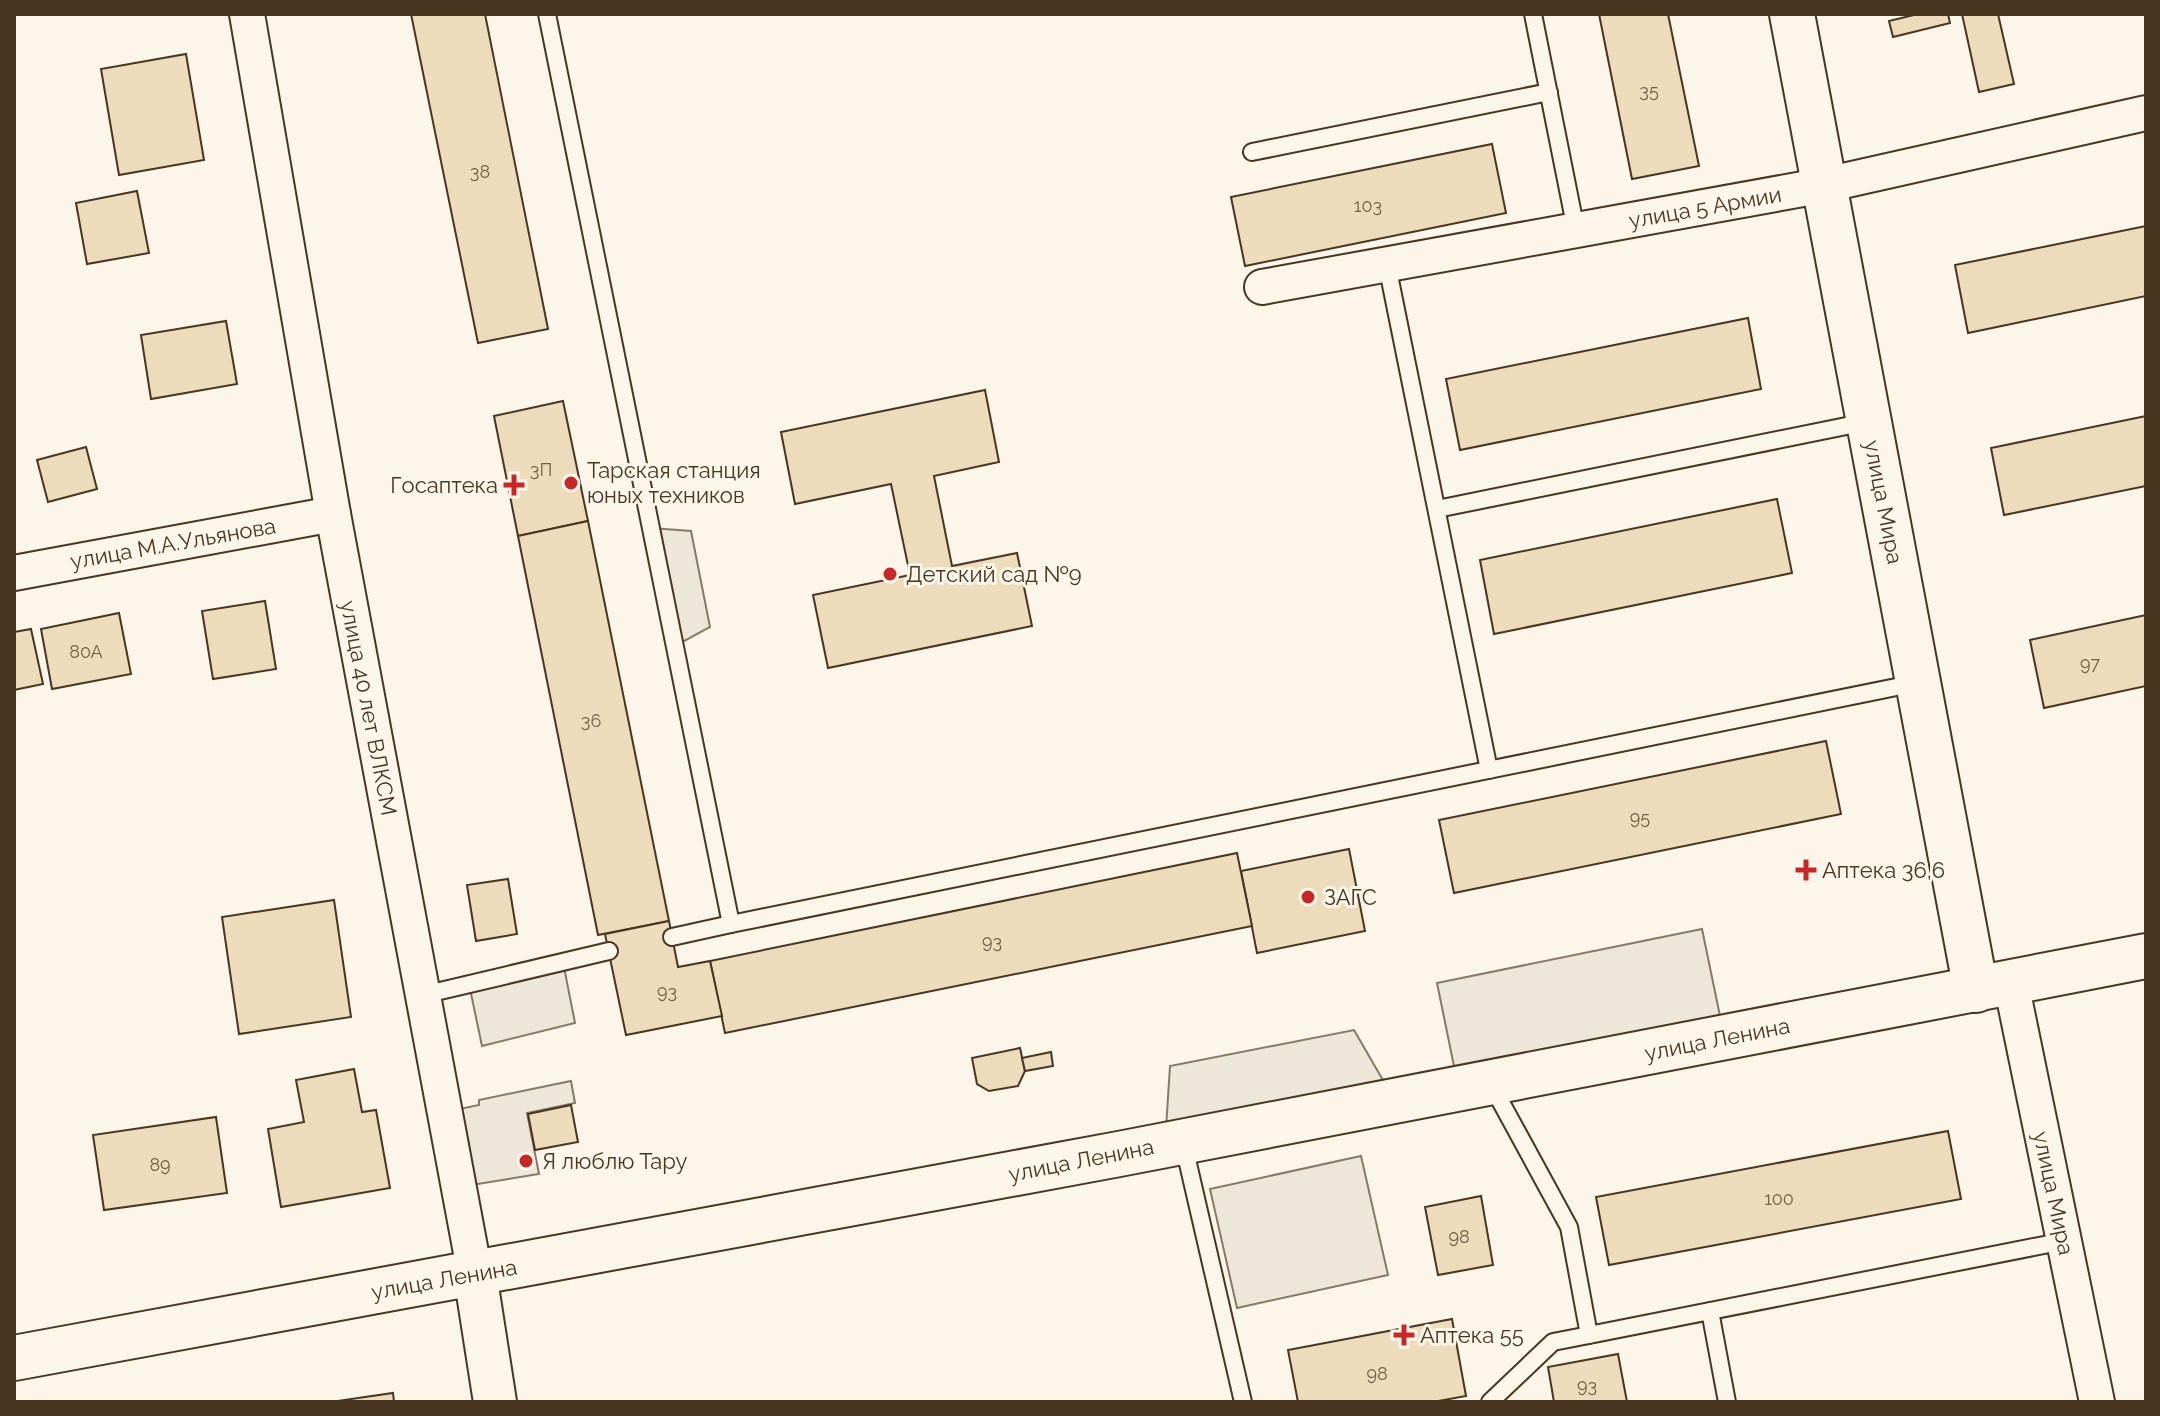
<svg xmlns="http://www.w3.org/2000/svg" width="2160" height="1416" viewBox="0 0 2160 1416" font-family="Raleway,sans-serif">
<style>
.parking{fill:#ede7d9;stroke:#887966;stroke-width:2}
.building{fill:#ecdcbc;stroke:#4a3520;stroke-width:2}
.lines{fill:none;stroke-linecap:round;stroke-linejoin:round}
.service-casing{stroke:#4a3520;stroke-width:20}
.minor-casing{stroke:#4a3520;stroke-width:38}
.tertiary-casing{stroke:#4a3520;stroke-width:46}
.secondary-casing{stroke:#4a3520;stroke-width:48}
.service{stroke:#fbf6e9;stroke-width:16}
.minor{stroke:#fbf6e9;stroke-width:34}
.tertiary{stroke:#fbf6e9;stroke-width:42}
.secondary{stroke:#fbf6e9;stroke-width:44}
.poi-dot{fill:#c62828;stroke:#fbf6e9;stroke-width:3}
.labels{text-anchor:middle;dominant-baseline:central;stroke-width:6;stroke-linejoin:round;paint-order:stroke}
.number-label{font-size:18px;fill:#725f47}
.street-label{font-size:22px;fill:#4a3520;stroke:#fbf6e9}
.poi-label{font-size:22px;fill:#4a3520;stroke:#fbf6e9;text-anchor:start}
</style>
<rect width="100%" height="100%" fill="#fbf6e9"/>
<g class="parking">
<polygon points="651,528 691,531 710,627 675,646"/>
<polygon points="1702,929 1720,1016 1455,1071 1437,983"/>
<polygon points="563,962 575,1023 482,1046 469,984"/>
<polygon points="1354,1030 1395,1101 1165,1144 1170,1066"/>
<polygon points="571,1081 575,1103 527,1113 539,1174 459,1187 445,1112 479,1105 479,1100"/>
<polygon points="1361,1156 1388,1275 1237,1308 1210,1189"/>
</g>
<g class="building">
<polygon points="411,14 485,14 548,329 478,343"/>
<polygon points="1599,14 1668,14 1699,166 1632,179"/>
<polygon points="1918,14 1948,14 1950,23 1893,37 1889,21"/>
<polygon points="1962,14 1998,14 2014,84 1979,92"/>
<polygon points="186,54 204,160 119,175 101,69"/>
<polygon points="1492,144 1506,213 1245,266 1231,197"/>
<polygon points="137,191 149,253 87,264 76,203"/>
<polygon points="2146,226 2146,296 1968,333 1955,265"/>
<polygon points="1748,318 1761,389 1460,450 1446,379"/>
<polygon points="226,321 237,384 151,399 141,335"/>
<polygon points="985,390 999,462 934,476 952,566 1017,553 1032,626 828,668 813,595 910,575 891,484 795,504 781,432"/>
<polygon points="563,401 588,521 518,536 494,416"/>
<polygon points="2146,416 2146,486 2004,515 1991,448"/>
<polygon points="86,447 97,489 48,502 37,460"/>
<polygon points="1777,499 1792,573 1494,634 1480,560"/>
<polygon points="588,521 669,921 598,935 518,536"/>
<polygon points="265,601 276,669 213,679 202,611"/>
<polygon points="119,613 131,674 52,689 41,629"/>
<polygon points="2146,615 2146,686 2044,708 2030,640"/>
<polygon points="31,629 43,684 14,690 14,632"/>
<polygon points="1826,741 1841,814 1454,893 1439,820"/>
<polygon points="1349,849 1365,931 1257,953 1241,871"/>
<polygon points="1237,853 1252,926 725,1033 710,961"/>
<polygon points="508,879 517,934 476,941 467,885"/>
<polygon points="334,900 351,1017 239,1034 222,917"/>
<polygon points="669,921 678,967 710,961 722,1016 626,1035 605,934"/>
<polygon points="1020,1048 1025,1071 1018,1086 989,1091 977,1084 972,1058"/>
<polygon points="1051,1052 1053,1066 1025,1071 1022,1058"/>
<polygon points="354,1069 362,1112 376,1110 390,1188 281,1207 268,1129 304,1122 296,1080"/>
<polygon points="571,1105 578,1142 535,1150 528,1114"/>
<polygon points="216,1117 227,1193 104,1210 93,1135"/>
<polygon points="1948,1131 1961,1199 1609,1265 1596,1197"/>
<polygon points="1481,1196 1493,1265 1438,1275 1425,1207"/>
<polygon points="1452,1319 1466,1396 1433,1402 1298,1402 1288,1350"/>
<polygon points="1618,1354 1627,1402 1554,1402 1548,1367"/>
<polygon points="393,1393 394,1402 337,1402 337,1401"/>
</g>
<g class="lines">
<g class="service-casing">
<g id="service">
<polyline points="547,14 731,924 1916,683"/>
<polyline points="1533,14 1576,230"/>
<polyline points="1252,152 1549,92"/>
<polyline points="1387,265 1489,770"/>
<polyline points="1437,509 1866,422"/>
<polyline points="672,937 731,924"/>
<polyline points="423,995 609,951"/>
<polyline points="1491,1084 1569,1227 1589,1335 2064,1241"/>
<polyline points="1183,1142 1243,1402"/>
<polyline points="1710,1311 1727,1402"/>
<polyline points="1490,1402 1553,1342 1589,1335"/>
</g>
</g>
<g class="minor-casing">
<g id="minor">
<polyline points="247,14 333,514 475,1274"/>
<polyline points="1262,287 1825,185 2146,113"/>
<polyline points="14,573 333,514"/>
<polyline points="2011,983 2097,1402"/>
</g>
</g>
<g class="tertiary-casing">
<polyline id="tertiary" points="475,1274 495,1402"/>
</g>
<g class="secondary-casing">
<g id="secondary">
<polyline points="1792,14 1976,990"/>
<polyline points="14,1358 1119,1154 2146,956"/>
</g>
</g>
<use href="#service" class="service"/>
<use href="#minor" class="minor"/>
<use href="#tertiary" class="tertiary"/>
<use href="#secondary" class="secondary"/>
</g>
<g class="poi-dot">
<circle cx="571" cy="483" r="8"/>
<path d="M510 473h8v8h8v8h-8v8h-8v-8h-8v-8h8z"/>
<circle cx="890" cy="574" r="8"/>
<path d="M1802 858h8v8h8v8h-8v8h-8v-8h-8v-8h8z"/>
<circle cx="1308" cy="897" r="8"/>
<circle cx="526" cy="1161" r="8"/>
<path d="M1400 1323h8v8h8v8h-8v8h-8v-8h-8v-8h8z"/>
</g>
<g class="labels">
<g class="number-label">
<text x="1649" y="90">35</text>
<text x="480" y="171">38</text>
<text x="1368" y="205">103</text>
<text x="541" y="469">3П</text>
<text x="86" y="651">80А</text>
<text x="2090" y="663">97</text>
<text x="591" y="720">36</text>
<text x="1640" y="817">95</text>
<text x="992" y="941">93</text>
<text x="667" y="991">93</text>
<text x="160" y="1164">89</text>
<text x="1779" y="1198">100</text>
<text x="1459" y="1236">98</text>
<text x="1377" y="1373">98</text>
<text x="1587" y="1385">93</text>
</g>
<g class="street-label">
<text transform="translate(1705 207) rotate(-10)">улица 5 Армии</text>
<text transform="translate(1884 502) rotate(79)">улица Мира</text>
<text transform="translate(173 543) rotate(-10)">улица М.А.Ульянова</text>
<text transform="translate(369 708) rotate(79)">улица 40 лет ВЛКСМ</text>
<text transform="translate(1717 1039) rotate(-11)">улица Ленина</text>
<text transform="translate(1081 1160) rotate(-11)">улица Ленина</text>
<text transform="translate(2054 1193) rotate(78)">улица Мира</text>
<text transform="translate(444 1279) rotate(-10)">улица Ленина</text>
</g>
<g class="poi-label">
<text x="587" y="470">Тарская станция<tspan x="587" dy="25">юных техников</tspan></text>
<text x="498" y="485" text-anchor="end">Госаптека</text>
<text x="906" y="574">Детский сад №9</text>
<text x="1822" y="870">Аптека 36,6</text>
<text x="1324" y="897">ЗАГС</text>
<text x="542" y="1161">Я люблю Тару</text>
<text x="1420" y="1335">Аптека 55</text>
</g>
</g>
<rect width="2160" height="1416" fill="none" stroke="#4a3520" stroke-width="32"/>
</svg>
